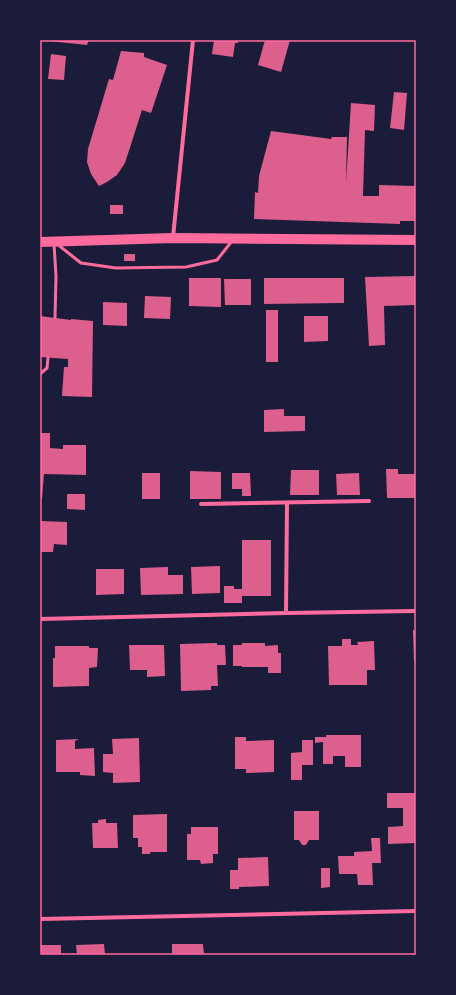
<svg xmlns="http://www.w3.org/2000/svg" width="456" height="995" viewBox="0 0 456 995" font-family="Inter,sans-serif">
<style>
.building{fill:#dd5f8e}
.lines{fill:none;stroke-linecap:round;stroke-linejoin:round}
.service{stroke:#ff6b9d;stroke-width:3}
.minor{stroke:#ff6b9d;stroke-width:4}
.primary{stroke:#ff6b9d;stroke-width:10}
.neatline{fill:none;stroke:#ff6b9d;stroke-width:1.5}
</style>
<rect width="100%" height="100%" fill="#1b1b3a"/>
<g class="building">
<polygon points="49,40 89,40 87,45 49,41"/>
<polygon points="214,40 238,40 238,43 235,43 233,57 212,54"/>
<polygon points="265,40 290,40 281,72 258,65"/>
<polygon points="121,51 144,53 144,57 167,65 151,113 142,110 125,163 117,175 107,182 99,186 91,174 87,162 88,149 109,79 113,80"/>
<polygon points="51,54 66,56 64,80 48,79"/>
<polygon points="394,92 407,93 404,130 390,128"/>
<polygon points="351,103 375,105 374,131 365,130 363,196 379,196 379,185 416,186 416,221 400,221 400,224 254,219 255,192 258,193 259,176 271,131 331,139 332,137 347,137 346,183"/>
<rect x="110" y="205" width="13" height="9"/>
<rect x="124" y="254" width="11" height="7"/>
<polygon points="416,276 416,305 384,306 385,345 369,346 365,277"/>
<polygon points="189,278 221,278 221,307 189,306"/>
<polygon points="264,278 344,278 344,303 264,304"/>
<polygon points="224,279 251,279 251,305 225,305"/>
<polygon points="145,296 171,297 170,319 144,318"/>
<polygon points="103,302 127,303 127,326 103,325"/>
<rect x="266" y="310" width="12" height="52"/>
<polygon points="40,316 71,320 71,319 93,321 92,397 62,396 64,367 68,367 68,359 40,357"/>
<polygon points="304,316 328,316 328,341 304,342"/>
<polygon points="284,409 284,416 305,416 305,431 264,432 264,410"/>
<polygon points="40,433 50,433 50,448 63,449 63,445 86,445 86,475 44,474 42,499 40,499"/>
<polygon points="386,469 398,469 398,474 416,474 416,498 387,498"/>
<polygon points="291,470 319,470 319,495 290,495"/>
<polygon points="190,471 221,472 221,499 190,499"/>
<rect x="142" y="473" width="18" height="26"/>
<polygon points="232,473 250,473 251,496 242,496 242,489 232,489"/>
<polygon points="359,473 360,495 337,495 336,474"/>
<polygon points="67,494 85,494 85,510 67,509"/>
<polygon points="40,521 67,522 67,545 54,544 53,552 40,552"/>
<polygon points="242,540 271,540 271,596 242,596 242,603 224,603 224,586 234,586 234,589 242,589"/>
<polygon points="220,566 220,593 192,594 191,567"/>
<polygon points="168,567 168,575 183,575 183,594 141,595 140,568"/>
<polygon points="96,569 124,569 124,594 96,595"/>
<polygon points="413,630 416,630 416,661 414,661"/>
<polygon points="342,639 351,639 351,645 358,645 357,642 374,641 375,670 367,670 367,685 329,685 328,646 342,646"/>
<polygon points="217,643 217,645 225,645 226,665 217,665 218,686 211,686 211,690 181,691 180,644"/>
<polygon points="242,643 265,643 265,646 278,645 278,653 281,653 281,673 268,673 268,667 242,667 242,666 233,666 233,645 242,645"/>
<polygon points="129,645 164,645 165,676 147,677 147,670 130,670"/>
<polygon points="55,646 89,646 89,648 98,648 97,667 89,668 89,686 53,687 53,658 55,658"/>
<polygon points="326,735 361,735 361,767 345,767 345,756 333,756 333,764 323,764 323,742 315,743 315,737 326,737"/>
<polygon points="235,737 246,737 246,741 274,740 274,772 246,773 246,769 235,769"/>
<polygon points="139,738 140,782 113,783 113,773 103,772 103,754 113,754 112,739"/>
<polygon points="79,739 75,741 75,749 94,748 95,776 80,775 80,772 56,772 56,740"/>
<polygon points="302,740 313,740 313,765 302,765 302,780 291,780 291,753 302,752"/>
<polygon points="387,793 416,793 416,843 388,844 388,827 403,826 403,808 387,808"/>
<polygon points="294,811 319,811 319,840 309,840 306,845 302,845 299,840 294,840"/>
<polygon points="167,814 167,852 150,852 150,854 142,854 142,847 138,847 138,838 133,838 133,815"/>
<polygon points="106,819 106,823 117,823 118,848 93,848 92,823 98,823 98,820"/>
<polygon points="191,827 218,827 218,854 213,854 213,863 201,864 200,860 187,860 187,834 191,834"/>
<polygon points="371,838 380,838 381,863 372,863 373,885 358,885 357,874 339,874 338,856 354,856 354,852 372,851"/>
<polygon points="268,857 269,886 239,887 239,889 230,889 230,870 238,870 238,858"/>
<polygon points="321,868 330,868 330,887 321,888"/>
<polygon points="104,944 105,955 77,955 76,945"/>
<polygon points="172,944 203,944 204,955 172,955"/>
<rect x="40" y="945" width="21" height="10"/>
</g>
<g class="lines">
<g class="service">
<polyline points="54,244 56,276 55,318"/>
<polyline points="57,244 81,263 116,268 186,267 217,260 232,241"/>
<polyline points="40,374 47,368 48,358"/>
</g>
<g class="minor">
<polyline points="173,237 193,40"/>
<polyline points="201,504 369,501"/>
<polyline points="286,613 287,504"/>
<polyline points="40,619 286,613 416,611"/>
<polyline points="40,919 416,911"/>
</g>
<polyline class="primary" points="40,242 173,238 416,240"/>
</g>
<rect width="456" height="995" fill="none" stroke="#1b1b3a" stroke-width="82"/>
<rect x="41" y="41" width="374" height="913" class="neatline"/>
</svg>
